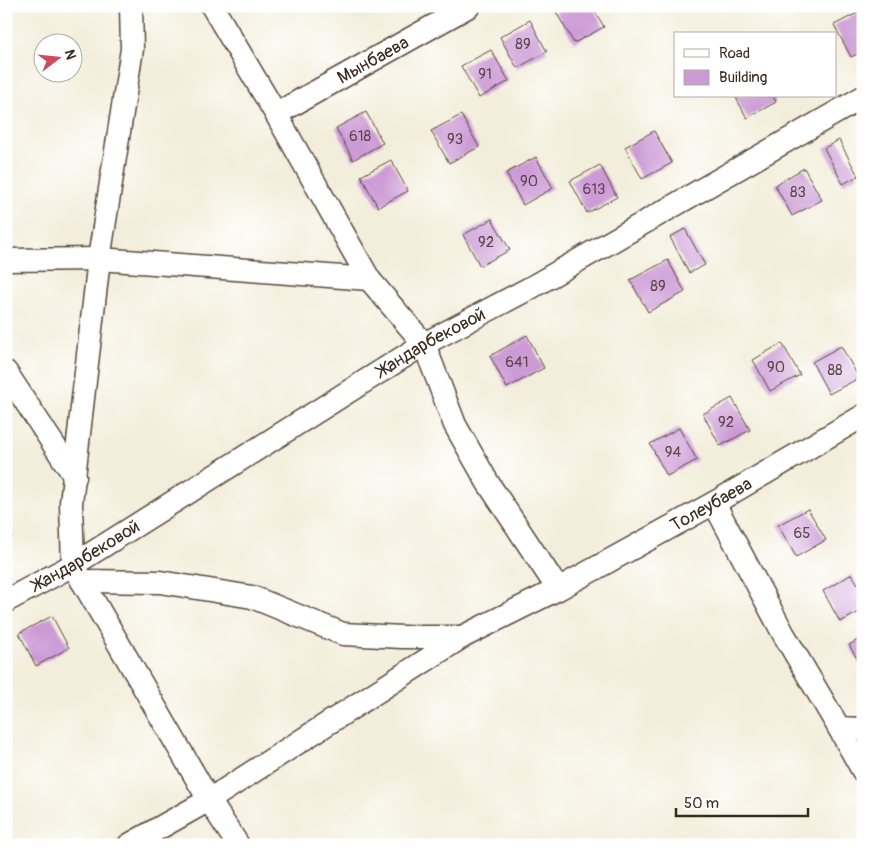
<svg xmlns="http://www.w3.org/2000/svg" width="869" height="851" viewBox="0 0 869 851" font-family="Pangolin,sans-serif">
<style>
.building{fill:#cc9bd6}
.lines{fill:none;stroke-linecap:round;stroke-linejoin:round}
.minor-casing{stroke:#57473a;stroke-width:25}
.minor{stroke:#fff;stroke-width:22}
.labels{text-anchor:middle;dominant-baseline:central;stroke-width:4;stroke-linejoin:round;paint-order:stroke}
.number-label{font-size:15px;fill:#5f464c}
.street-label{font-size:18px;fill:#3b2a1e;stroke:#fff}
</style>
<rect width="100%" height="100%" fill="#fff"/>
<filter id="ink" filterUnits="userSpaceOnUse"><feTurbulence type="fractalNoise" baseFrequency=".02" numOctaves="2"/><feDisplacementMap in="SourceGraphic" scale="10" xChannelSelector="R" yChannelSelector="G"/><feConvolveMatrix kernelMatrix="1 2 1 2 8 2 1 2 1" color-interpolation-filters="sRGB"/></filter>
<filter id="wash" filterUnits="userSpaceOnUse"><feTurbulence type="fractalNoise" baseFrequency=".0096" numOctaves="4" result="noise"/><feDisplacementMap in="SourceGraphic" scale="20" xChannelSelector="R" yChannelSelector="G"/><feGaussianBlur stdDeviation="1.12" result="paint"/><feColorMatrix in="noise" values="0 0 0 0 0 0 0 0 0 0 0 0 0 0 0 0 0 1.4 0 .05"/><feComposite in="paint" operator="in"/></filter>
<g filter="url(#wash)">
<rect width="100%" height="100%" fill="#f3eedb"/>
<g id="blocks">
<g class="building">
<polygon points="567,6 592,6 604,27 574,43 556,12"/>
<polygon points="612,6 623,6 614,11"/>
<polygon points="863,10 863,51 851,57 834,25"/>
<polygon points="530,20 547,52 517,68 500,37"/>
<polygon points="491,50 509,81 479,98 461,66"/>
<polygon points="735,96 773,96 776,102 747,118"/>
<polygon points="366,112 383,143 353,160 336,128"/>
<polygon points="461,115 479,147 449,163 431,131"/>
<polygon points="654,131 672,163 642,179 625,147"/>
<polygon points="839,140 858,176 843,184 824,148"/>
<polygon points="536,157 553,188 523,205 506,173"/>
<polygon points="391,160 408,191 378,207 361,176"/>
<polygon points="600,165 617,197 587,213 570,181"/>
<polygon points="804,168 822,200 792,216 775,185"/>
<polygon points="492,219 510,250 480,266 463,235"/>
<polygon points="685,229 705,265 689,273 670,237"/>
<polygon points="668,260 685,292 648,312 630,280"/>
<polygon points="527,335 544,368 507,388 490,356"/>
<polygon points="782,343 800,375 770,391 753,360"/>
<polygon points="841,346 859,378 829,394 812,362"/>
<polygon points="732,398 750,430 720,446 703,414"/>
<polygon points="679,428 697,460 667,476 650,444"/>
<polygon points="808,509 826,540 796,557 778,525"/>
<polygon points="6,528 12,538 6,541"/>
<polygon points="852,574 863,593 863,610 840,622 823,591"/>
<polygon points="52,616 69,648 36,666 19,633"/>
<polygon points="863,637 863,669 849,645"/>
</g>
</g>
</g>
<g filter="url(#ink)">
<use href="#blocks" fill-opacity="0" stroke="#57473a" stroke-width="1"/>
<g class="lines">
<g class="minor-casing">
<g id="minor">
<polyline points="131,6 132,49 99,259 71,503 73,565 209,800 238,845"/>
<polyline points="212,6 276,114 369,279 424,344 455,425 488,483 558,589"/>
<path id="s1" d="M276 114 469 6"/>
<polyline points="6,260 99,259 369,279"/>
<polyline points="6,372 75,477"/>
<polyline points="714,503 783,633 839,728 863,729"/>
<polyline points="82,581 160,582 252,597 343,634 402,637 462,637"/>
<path id="s2" d="M6 601 73 565 424 344 532 287 863 97"/>
<polyline points="839,728 863,771"/>
<path id="s3" d="M129 845 209 800 462 637 558 589 714 503 863 416"/>
</g>
</g>
<use href="#minor" class="minor"/>
</g>
</g>
<g class="labels">
<g class="number-label">
<text x="523" y="44">89</text>
<text x="485" y="74">91</text>
<text x="360" y="136">618</text>
<text x="455" y="139">93</text>
<text x="529" y="181">90</text>
<text x="594" y="189">613</text>
<text x="798" y="192">83</text>
<text x="486" y="242">92</text>
<text x="658" y="286">89</text>
<text x="517" y="362">641</text>
<text x="776" y="367">90</text>
<text x="835" y="370">88</text>
<text x="726" y="422">92</text>
<text x="673" y="452">94</text>
<text x="802" y="533">65</text>
</g>
<g class="street-label">
<text stroke="none"><textPath href="#s1" startOffset="111">Мынбаева</textPath></text>
<text stroke="none"><textPath href="#s2" startOffset="498">Жандарбековой</textPath></text>
<text stroke="none"><textPath href="#s3" startOffset="675">Толеубаева</textPath></text>
<text stroke="none"><textPath href="#s2" startOffset="92">Жандарбековой</textPath></text>
</g>
</g>
<rect width="869" height="851" fill="none" stroke="#fff" stroke-width="25"/>
<rect x="674" y="32" width="162" height="65" fill="#ffffff" stroke="#b1aaa5"/>
<rect x="684" y="49" width="25" height="8" fill="#ffffff" stroke="#b1aaa5"/>
<text x="719" y="58" font-size="15" fill="#3b2a1e">Road</text>
<rect x="684" y="70" width="25" height="15" fill="#cc9bd6" stroke="#b1aaa5"/>
<text x="719" y="82" font-size="15" fill="#3b2a1e">Building</text>
<g transform="translate(58 58) rotate(74)"><circle r="24" fill="#ffffff" stroke="#b1aaa5"/>
<path d="M0-4L9 19L0 12L-9 19Z" fill="#d1495b"/>
<text y="-8" font-size="14" font-weight="bold" text-anchor="middle" fill="#3b2a1e">N</text>
</g>
<path d="M676 808v8h132v-8" fill="none" stroke="#3b2a1e" stroke-width="2.5"/>
<text x="684" y="808" font-size="15" fill="#3b2a1e" stroke="#ffffff" stroke-width="4" paint-order="stroke">50 m</text>
</svg>
